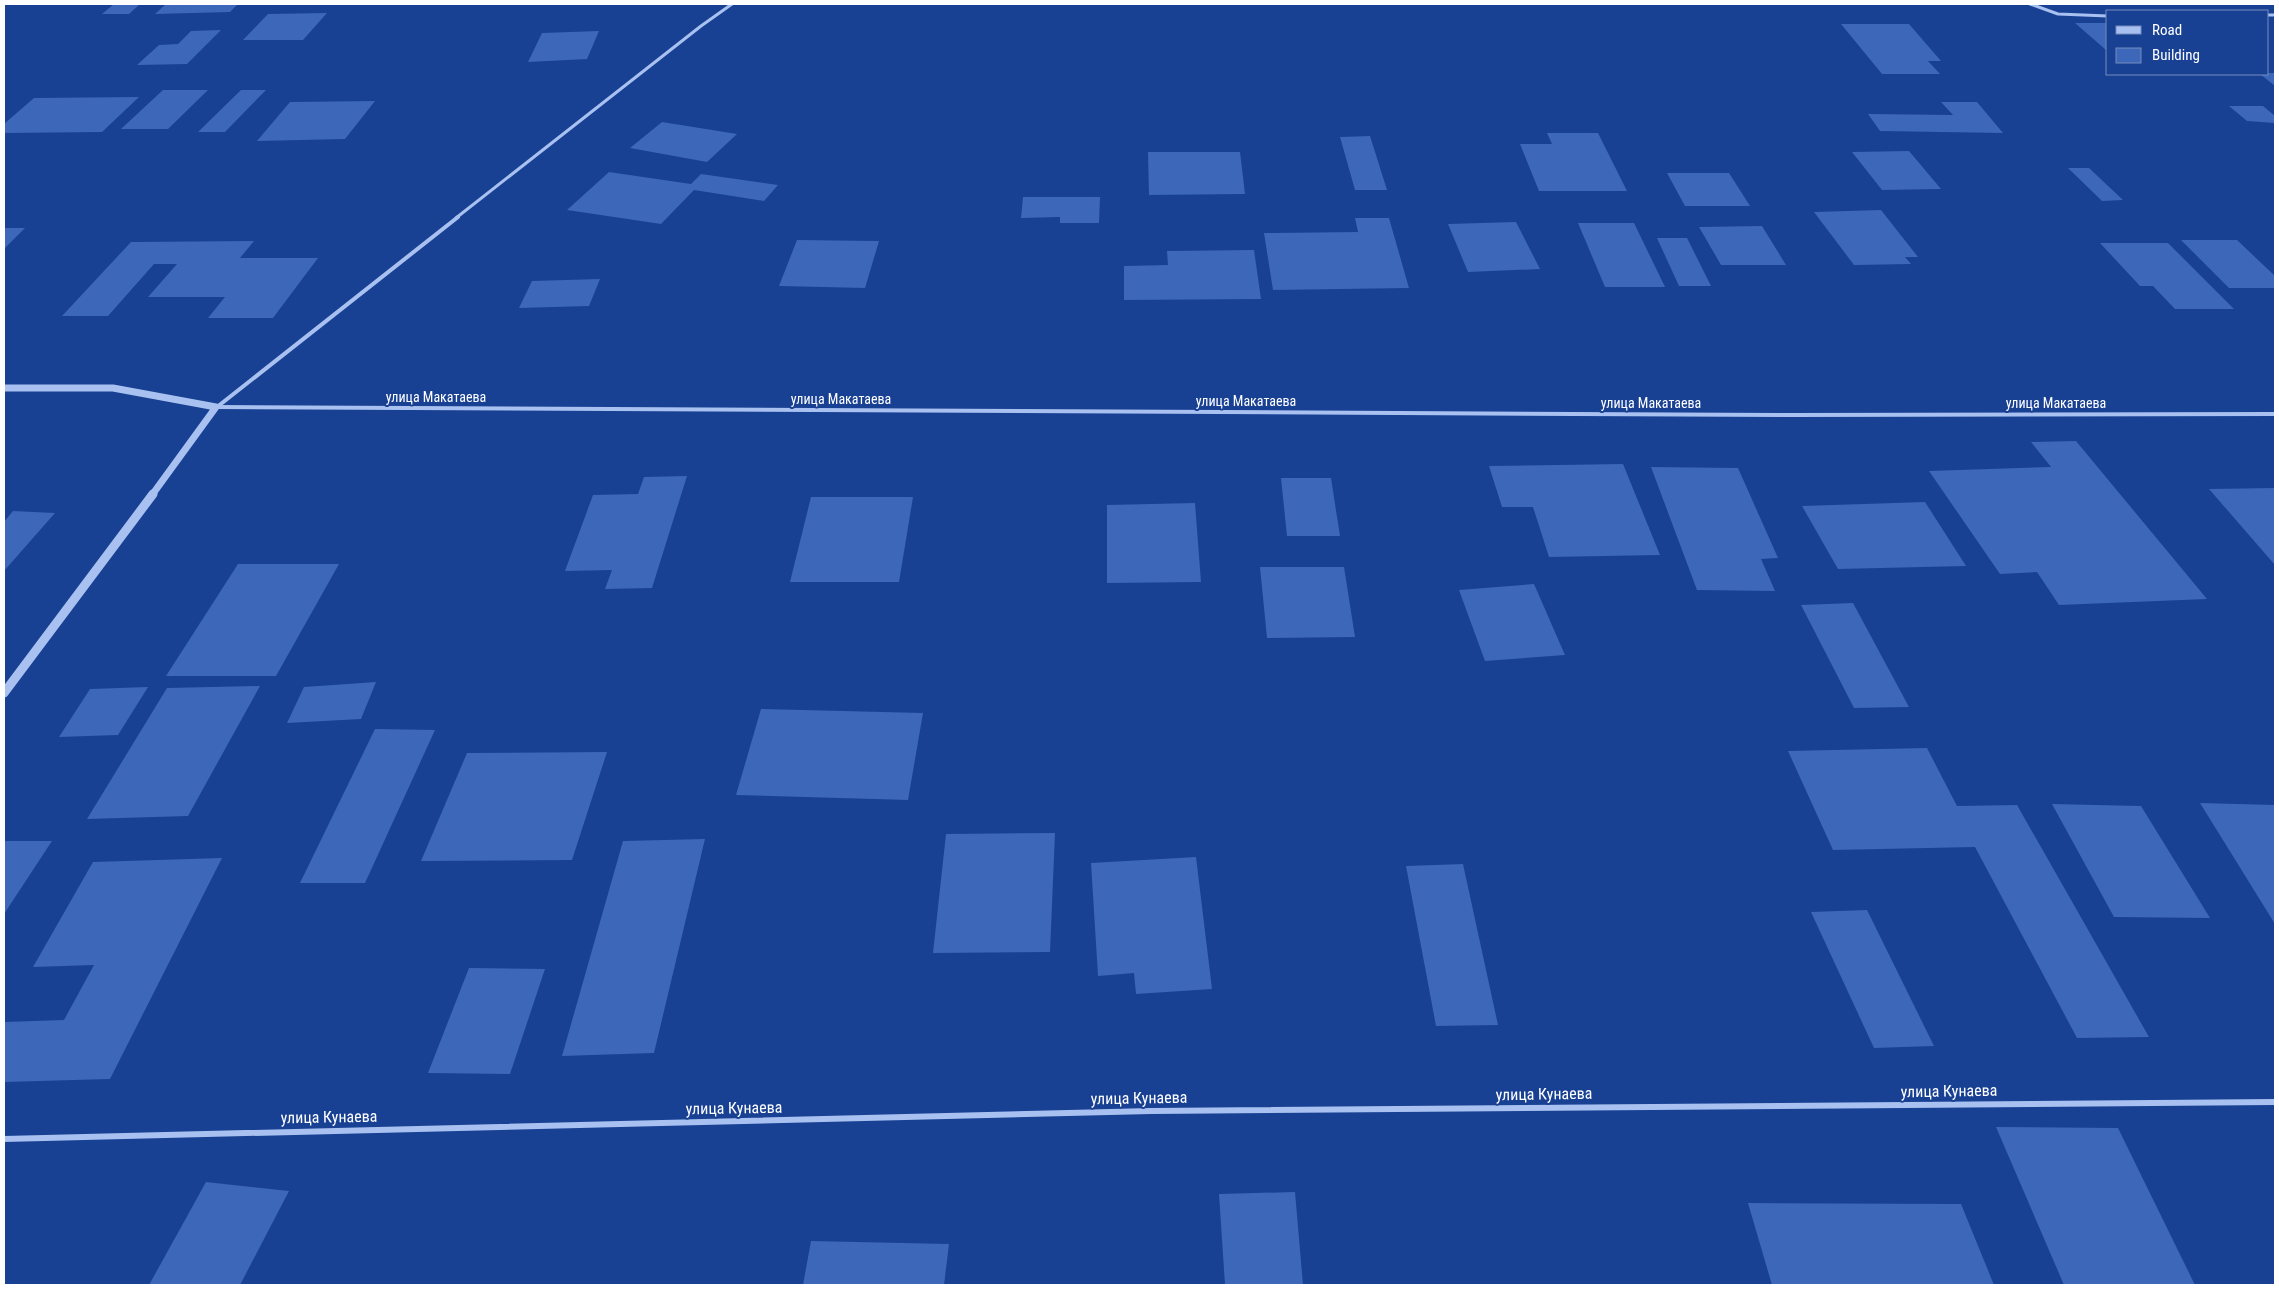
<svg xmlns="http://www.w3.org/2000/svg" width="2279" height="1289" viewBox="0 0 2279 1289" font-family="'Roboto Condensed',sans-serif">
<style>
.building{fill:#3d67b9}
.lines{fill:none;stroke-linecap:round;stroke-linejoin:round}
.minor-far2{stroke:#a8c1f0;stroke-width:3}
.minor-far1{stroke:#a8c1f0;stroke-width:4}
.minor{stroke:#a8c1f0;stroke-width:6}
.tertiary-far1{stroke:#a8c1f0;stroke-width:7}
.tertiary{stroke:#a8c1f0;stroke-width:9}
.labels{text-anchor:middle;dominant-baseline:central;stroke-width:4;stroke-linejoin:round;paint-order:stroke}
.street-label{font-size:14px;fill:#fff;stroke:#184093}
.near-street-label{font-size:16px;fill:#fff;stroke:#184093}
</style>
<rect width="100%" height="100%" fill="#184093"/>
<g class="building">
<polygon points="114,4 140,4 129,14 102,14"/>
<polygon points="166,4 238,4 230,12 155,14"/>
<polygon points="327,13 303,40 243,40 268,14"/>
<polygon points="2075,23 2108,23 2108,50 2106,50"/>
<polygon points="1841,24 1909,24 1941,61 1928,61 1940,74 1882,74"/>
<polygon points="221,30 187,64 137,65 159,45 178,44 191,31"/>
<polygon points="599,31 587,59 528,62 542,33"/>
<polygon points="2275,73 2275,86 2260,74 2268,73"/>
<polygon points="163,90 208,90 168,129 121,129"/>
<polygon points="241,90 266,90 225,132 198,132"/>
<polygon points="139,97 102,132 4,133 4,124 34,98"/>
<polygon points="375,101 345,139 257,141 290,102"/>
<polygon points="1941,102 1977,102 2003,133 1880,131 1868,114 1953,115"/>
<polygon points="2229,106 2263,106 2275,116 2275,123 2247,121"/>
<polygon points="662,122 737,134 707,162 630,148"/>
<polygon points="1547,133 1598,133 1627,191 1539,191 1520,144 1552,144"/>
<polygon points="1370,136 1387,190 1355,190 1340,137"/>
<polygon points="1909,151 1941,189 1882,190 1852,152"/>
<polygon points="1148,152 1240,152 1245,194 1149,195"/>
<polygon points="2068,168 2089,168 2123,200 2102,201"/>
<polygon points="609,172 691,184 701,174 778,185 764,201 694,190 661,224 567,210"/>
<polygon points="1667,173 1729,173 1750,206 1685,206"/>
<polygon points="1023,197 1100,197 1099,223 1060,223 1060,217 1021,218"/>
<polygon points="1881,210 1918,257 1905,257 1911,264 1854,265 1814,212"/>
<polygon points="1355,218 1389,218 1409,288 1273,290 1264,233 1358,232"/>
<polygon points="1516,222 1540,269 1468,272 1448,224"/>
<polygon points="1578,223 1634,223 1665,287 1605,287"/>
<polygon points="1762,226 1786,265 1721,265 1699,227"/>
<polygon points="4,228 25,228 4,249"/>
<polygon points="1657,238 1687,238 1711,286 1679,286"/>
<polygon points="797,240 879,241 865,288 779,286"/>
<polygon points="2181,240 2237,240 2275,276 2275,288 2229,288"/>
<polygon points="254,241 240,258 318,258 273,318 208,318 225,297 148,297 177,264 154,264 108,316 62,316 131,242"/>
<polygon points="2100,243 2168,243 2234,309 2175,309 2153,286 2140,286"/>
<polygon points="1254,250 1261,299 1124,300 1124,266 1168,265 1167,251"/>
<polygon points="600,279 589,306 519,308 532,281"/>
<polygon points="2076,441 2207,599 2059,605 2037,572 2000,574 1929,471 2051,467 2031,442"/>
<polygon points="1623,464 1660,555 1549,557 1533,507 1502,507 1489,466"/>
<polygon points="1651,467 1738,468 1778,558 1761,559 1775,591 1697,590"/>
<polygon points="687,476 652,588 605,589 612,570 565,571 593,495 638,494 644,477"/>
<polygon points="1281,478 1331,478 1340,536 1287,536"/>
<polygon points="2275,488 2275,565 2209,489"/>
<polygon points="811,497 913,497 899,582 790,582"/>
<polygon points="1925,502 1966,566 1838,569 1802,506"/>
<polygon points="1195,503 1201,582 1107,583 1107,505"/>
<polygon points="13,511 55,513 4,571 4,522"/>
<polygon points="238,564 339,564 276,676 166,676"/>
<polygon points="1260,567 1344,567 1355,637 1267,638"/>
<polygon points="1534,584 1565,655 1485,661 1459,590"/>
<polygon points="1853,603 1909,707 1854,708 1801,605"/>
<polygon points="376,682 361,719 287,723 304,687"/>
<polygon points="260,686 188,816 87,819 167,688"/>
<polygon points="148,687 118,735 59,737 90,689"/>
<polygon points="761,709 923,713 908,800 736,795"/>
<polygon points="375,729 435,730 365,883 300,883"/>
<polygon points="1927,748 1957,806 2017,805 2149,1037 2077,1038 1975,847 1833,850 1788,751"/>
<polygon points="607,752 572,860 421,861 467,753"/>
<polygon points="2200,803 2275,805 2275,924"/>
<polygon points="2052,804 2141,806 2210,918 2114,917"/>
<polygon points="1055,833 1050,952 933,953 946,834"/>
<polygon points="705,839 654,1053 562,1056 623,841"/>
<polygon points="4,841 52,841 4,914"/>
<polygon points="1196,857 1212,989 1136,994 1134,973 1098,976 1091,863"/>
<polygon points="222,858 110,1079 4,1082 4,1022 64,1020 94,965 33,967 93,862"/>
<polygon points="1463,864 1498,1025 1436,1026 1406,866"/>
<polygon points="1867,910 1934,1046 1874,1048 1811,912"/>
<polygon points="469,968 545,969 510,1074 428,1073"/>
<polygon points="1996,1127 2118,1128 2195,1285 2064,1285"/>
<polygon points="206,1182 289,1191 240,1285 149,1285"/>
<polygon points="1295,1192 1303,1285 1225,1285 1219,1194"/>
<polygon points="1748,1203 1961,1204 1994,1285 1772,1285"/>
<polygon points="811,1241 949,1244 944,1285 803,1285"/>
</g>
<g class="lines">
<g class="minor-far2">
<polyline points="2030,4 2058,14 2108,16"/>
<polyline points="2268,15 2275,15"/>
<polyline points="456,218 701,26 732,4"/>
</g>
<g class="minor-far1">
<polyline points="216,407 1791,415 2275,414"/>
<polyline points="217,407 458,217"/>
</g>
<polyline class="minor" points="4,1139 1151,1111 2275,1102"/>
<polyline class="tertiary-far1" points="4,388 113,388 216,407 152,495"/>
<polyline class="tertiary" points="4,693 153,494"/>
</g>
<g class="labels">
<g class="street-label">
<text x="436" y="397">улица Макатаева</text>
<text x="841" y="399">улица Макатаева</text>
<text x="1246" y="401">улица Макатаева</text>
<text x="1651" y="403">улица Макатаева</text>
<text x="2056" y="403">улица Макатаева</text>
</g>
<g class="near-street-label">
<text transform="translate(1949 1091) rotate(-1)">улица Кунаева</text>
<text transform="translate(1544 1094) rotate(-1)">улица Кунаева</text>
<text transform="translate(1139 1098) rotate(-1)">улица Кунаева</text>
<text transform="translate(734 1108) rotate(-1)">улица Кунаева</text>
<text transform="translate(329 1117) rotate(-1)">улица Кунаева</text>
</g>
</g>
<rect width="2279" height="1289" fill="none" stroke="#ffffff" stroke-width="10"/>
<rect x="2106" y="10" width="162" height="65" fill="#184093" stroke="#748cbe"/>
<rect x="2116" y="26" width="25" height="8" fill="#a8c1f0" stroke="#748cbe"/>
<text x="2152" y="35" font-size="15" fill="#ffffff">Road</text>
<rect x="2116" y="48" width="25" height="15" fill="#3d67b9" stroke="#748cbe"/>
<text x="2152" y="60" font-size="15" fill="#ffffff">Building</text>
</svg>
